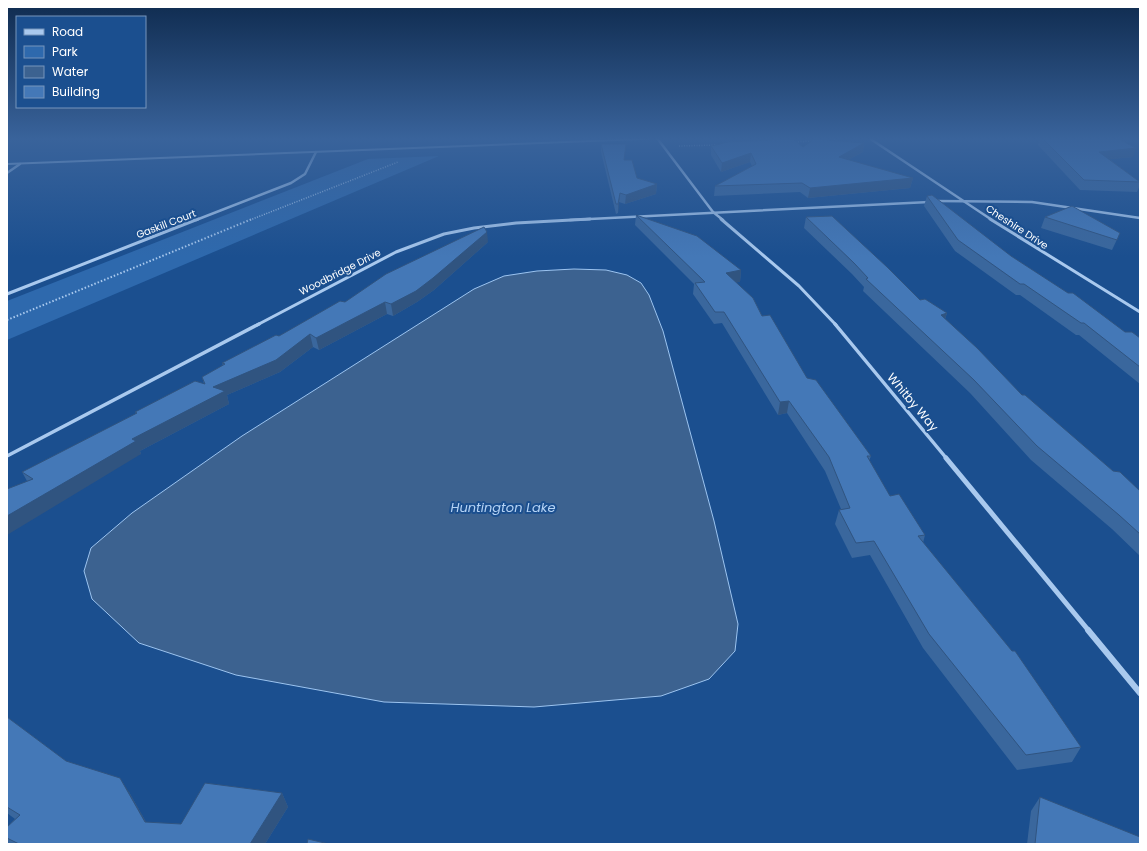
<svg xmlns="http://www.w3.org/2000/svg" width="1147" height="851" viewBox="0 0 1147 851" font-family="Poppins,sans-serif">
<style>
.green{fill:#2e69ad}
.water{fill:#3c6290;stroke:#9cc4f0}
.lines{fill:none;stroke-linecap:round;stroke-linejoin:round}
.path-far1{stroke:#a9c9ee;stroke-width:1.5;stroke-dasharray:1 1.5;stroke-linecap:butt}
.path{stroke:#a9c9ee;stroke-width:2;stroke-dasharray:1.5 2;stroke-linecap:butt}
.minor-far4{stroke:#a9c9ee;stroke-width:2.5}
.minor-far3{stroke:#a9c9ee;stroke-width:3}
.minor-far2{stroke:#a9c9ee;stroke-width:3.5}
.minor-far1{stroke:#a9c9ee;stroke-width:5}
.minor{stroke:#a9c9ee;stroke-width:6}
.tertiary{fill:#a9c9ee;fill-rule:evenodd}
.wall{fill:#3a679d}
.shaded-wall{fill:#305480}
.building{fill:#4478b7;stroke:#305480}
.labels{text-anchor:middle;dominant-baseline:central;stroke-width:4;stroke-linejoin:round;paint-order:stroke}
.far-street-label{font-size:10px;fill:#fff;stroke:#1b4f8f}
.street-label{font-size:12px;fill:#fff;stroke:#1b4f8f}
.water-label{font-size:13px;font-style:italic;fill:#b5d3f5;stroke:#1b4f8f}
</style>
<rect width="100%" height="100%" fill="#1b4f8f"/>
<polygon class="green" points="439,156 7,340 7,301 368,159"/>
<polygon class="water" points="574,269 606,270 627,275 641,283 649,295 663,331 714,521 738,624 735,651 709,679 661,696 534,707 384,702 236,675 139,643 92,599 84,571 91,548 132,513 242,436 474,289 504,276 537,271"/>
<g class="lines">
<g class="path-far1">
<polyline points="829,140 843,138"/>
<polyline points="793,142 812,141"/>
<polyline points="679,146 718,145"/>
<polyline points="250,220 398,162"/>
</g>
<polyline class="path" points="7,320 252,219"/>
<g class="minor-far4">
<polyline points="657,138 713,212 723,220"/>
<polyline points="869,138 992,220"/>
<polyline points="7,173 20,164"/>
<polyline points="936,201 1032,202 1140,218"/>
<polyline points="196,220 291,183 305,174 316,152"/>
<polyline points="570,220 929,202"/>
</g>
<g class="minor-far3">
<polyline points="721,219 799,286 836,325"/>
<polyline points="990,219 1140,312"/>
<polyline points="7,294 198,219"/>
<polyline points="257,325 396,252 444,234 474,228 516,223 590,219"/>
</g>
<g class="minor-far2">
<polyline points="835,324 947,459"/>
<polyline points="7,456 259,324"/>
</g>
<polyline class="minor-far1" points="946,458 1089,631"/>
<polyline class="minor" points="1088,630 1140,693"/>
<polygon class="tertiary" points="643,138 668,138 666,139 7,165 7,163"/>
</g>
<g class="wall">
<polygon points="1040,138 1117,138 1133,157 1109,159 1140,182 1140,185 1137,192 1080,190 1038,145"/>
<polygon points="864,143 863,152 848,160 913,178 910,188 808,198 800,192 714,196 715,186 752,166 750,162 721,172 711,155 711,146 803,147"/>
<polygon points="601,144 626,144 624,160 637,178 657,184 656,194 625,204 619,202 618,213 616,214 601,152"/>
<polygon points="927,196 1011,256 1125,332 1140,338 1140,384 1079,335 1076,335 1020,295 1016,295 955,251 924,206"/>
<polygon points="636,215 741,270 740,282 736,282 762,316 807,378 871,456 869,461 890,496 925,535 923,543 1081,747 1072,762 1017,770 923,648 870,555 852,558 835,524 839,510 841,509 825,471 787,413 778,415 722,323 714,324 693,294 694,284 635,225"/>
<polygon points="806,217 920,300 947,313 945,319 1022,395 1113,471 1140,491 1140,556 1112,529 1031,460 970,393 863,291 864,287 852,274 804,228"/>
<polygon points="1045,217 1120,233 1112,250 1041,228"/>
<polygon points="488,242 434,290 417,302 393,316 387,314 319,350 313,347 280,372 227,395 229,404 140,451 141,454 27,481 22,472 136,414 135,412 204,384 202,377 223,366 222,363 279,336 345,302"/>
<polygon points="7,717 66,761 129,792 146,822 181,824 282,793 288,807 265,844 7,844 7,827 15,819 7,813"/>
<polygon points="1040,797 1140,844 1027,844 1031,811"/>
</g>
<g class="shaded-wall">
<polygon points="864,143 863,152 837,166 839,157"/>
<polygon points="1136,148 1133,157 1095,161 1099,152"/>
<polygon points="751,153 750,162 721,172 722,163"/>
<polygon points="913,178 910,188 808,198 810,188"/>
<polygon points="657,184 656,194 625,204 626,195"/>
<polygon points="620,193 619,202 618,213 618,204"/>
<polygon points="487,232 488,242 434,290 417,302 393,316 391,304"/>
<polygon points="741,270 740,282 725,284 726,273"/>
<polygon points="385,302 387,314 319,350 316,338"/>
<polygon points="947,313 943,325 941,315"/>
<polygon points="310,334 313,347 280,372 227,395 229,404 140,451 141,454 7,535 7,516 132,439 213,387"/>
<polygon points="789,401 787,413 778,415 780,402"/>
<polygon points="120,778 129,792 154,836 145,822"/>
<polygon points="282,793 288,807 265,844 250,844"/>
</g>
<g class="building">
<polygon points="1042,138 1117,138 1136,148 1099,152 1140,182 1084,180"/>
<polygon points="793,139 803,147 814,139 864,143 839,157 913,178 810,188 802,183 715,186 756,164 751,153 722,163 711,146 728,142"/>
<polygon points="601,144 626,144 624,160 632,160 637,178 657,184 626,195 620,193 618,204 616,204"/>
<polygon points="932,195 1011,256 1068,293 1073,293 1125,332 1132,332 1140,338 1140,367 1084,323 1081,323 1024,284 1020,284 958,240 927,196"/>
<polygon points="1072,206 1120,233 1117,240 1045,217"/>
<polygon points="636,215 697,236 741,270 726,273 753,298 762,316 770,315 807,378 816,380 871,456 867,456 890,496 899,494 925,535 918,536 1012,651 1015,651 1081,747 1026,755 929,634 874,541 856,543 839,510 850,508 829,457 789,401 780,402 724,312 715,312 695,283 705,282"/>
<polygon points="832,216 887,267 920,300 925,299 947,313 941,315 977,348 1022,395 1025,395 1113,471 1120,472 1140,491 1140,534 1119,515 1037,446 974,380 866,279 868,278 854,263 806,217"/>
<polygon points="484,227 487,232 433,278 416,291 391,304 385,302 316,338 310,334 276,360 213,387 225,391 132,439 136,441 7,516 7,489 33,479 22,472 137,413 135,412 195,381 205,384 202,377 225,364 222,363 276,335 279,336 340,301 345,302 386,274"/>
<polygon points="7,717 66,761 120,778 145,822 181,824 205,783 282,793 250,844 19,844 7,838 7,827 20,815 7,807"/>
<polygon points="1040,797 1140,837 1140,844 1035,844"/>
<polygon points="308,839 329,844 307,844"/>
</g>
<linearGradient id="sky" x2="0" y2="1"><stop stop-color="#0f2b4f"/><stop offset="0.54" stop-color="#39639b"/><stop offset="1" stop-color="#39639b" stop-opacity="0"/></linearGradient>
<rect width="1147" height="257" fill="url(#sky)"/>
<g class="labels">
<g class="far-street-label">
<text transform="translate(166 224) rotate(-21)">Gaskill Court</text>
<text transform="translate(1017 227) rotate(33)">Cheshire Drive</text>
<text transform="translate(340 272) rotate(-27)">Woodbridge Drive</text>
</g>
<g class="street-label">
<text transform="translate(913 402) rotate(50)">Whitby Way</text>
</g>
<g class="water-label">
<text x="503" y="507">Huntington Lake</text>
</g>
</g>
<rect width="1147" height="851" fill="none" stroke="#ffffff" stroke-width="16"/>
<rect x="16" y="16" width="130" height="92" fill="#1b4f8f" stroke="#7695bc"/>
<rect x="24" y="29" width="20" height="6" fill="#a9c9ee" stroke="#7695bc"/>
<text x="52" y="36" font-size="12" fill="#ffffff">Road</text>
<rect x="24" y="46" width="20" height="12" fill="#2e69ad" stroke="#7695bc"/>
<text x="52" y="56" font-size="12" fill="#ffffff">Park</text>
<rect x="24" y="66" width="20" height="12" fill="#3c6290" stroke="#7695bc"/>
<text x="52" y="76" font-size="12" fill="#ffffff">Water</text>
<rect x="24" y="86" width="20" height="12" fill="#4478b7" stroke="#7695bc"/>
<text x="52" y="96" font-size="12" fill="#ffffff">Building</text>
</svg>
